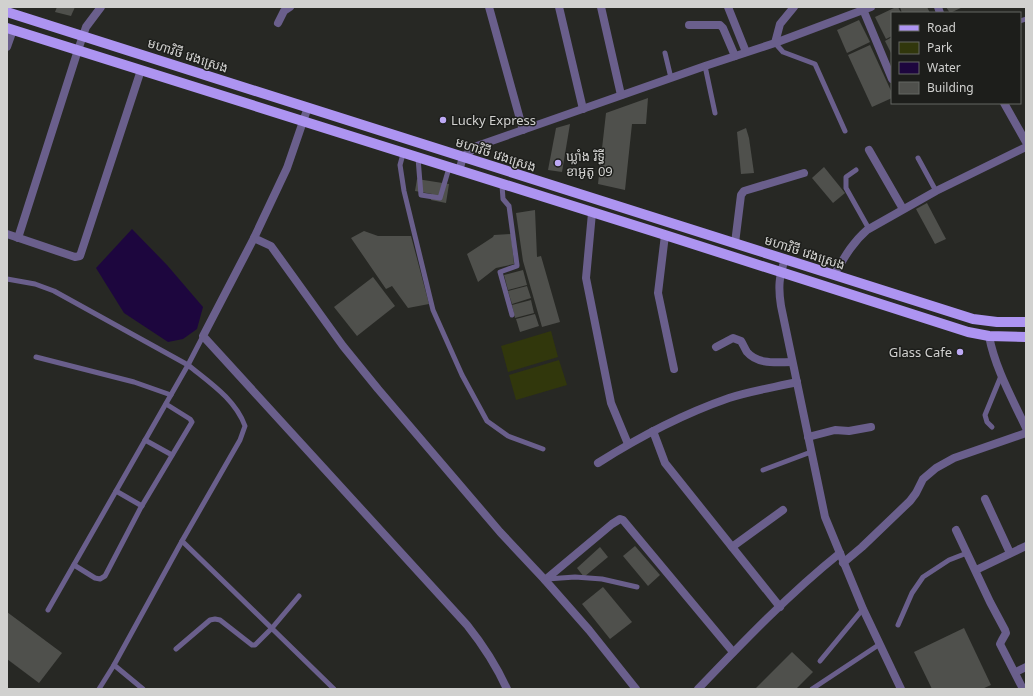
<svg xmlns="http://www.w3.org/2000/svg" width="1033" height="696" viewBox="0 0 1033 696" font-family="'Noto Sans','Noto Sans Khmer',sans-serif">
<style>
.green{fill:#31370c}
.water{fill:#1d063e}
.building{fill:#4f504c}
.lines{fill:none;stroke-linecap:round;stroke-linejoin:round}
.service{stroke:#6a5f8c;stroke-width:5}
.minor{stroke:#6a5f8c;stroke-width:8}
.tertiary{stroke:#6a5f8c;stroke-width:8}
.primary{stroke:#ad94f1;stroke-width:10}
.poi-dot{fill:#bda9f5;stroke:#1d1e1b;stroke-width:1.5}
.labels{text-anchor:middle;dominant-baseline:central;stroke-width:3;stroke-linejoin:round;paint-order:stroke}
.street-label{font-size:13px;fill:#d1d1cf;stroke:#1d1e1b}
.poi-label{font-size:13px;fill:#d1d1cf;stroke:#1d1e1b;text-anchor:start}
</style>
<rect width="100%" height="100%" fill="#272824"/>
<g class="green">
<polygon points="551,331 558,357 508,372 501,346"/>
<polygon points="559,360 567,385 516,400 509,375"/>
</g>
<polygon class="water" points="132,229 167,265 203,307 197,329 183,339 168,342 124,313 96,268"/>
<g class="building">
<polygon points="57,7 75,7 71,16 55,12"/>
<polygon points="896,7 898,7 901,13 892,13 892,36 886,39 875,17"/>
<polygon points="900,7 927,7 930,13 902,13"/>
<polygon points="946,7 963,7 950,13"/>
<polygon points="859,20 870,42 847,53 837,30"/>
<polygon points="892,37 892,55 885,41"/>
<polygon points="870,45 892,93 892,98 872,107 848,55"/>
<polygon points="648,98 646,124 632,124 625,190 598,184 606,113"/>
<polygon points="570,124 562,172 548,170 556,128"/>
<polygon points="746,128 749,138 754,173 741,174 737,132"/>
<polygon points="824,167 845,193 833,203 812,178"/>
<polygon points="417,179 449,184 446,203 431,200 432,194 415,191"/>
<polygon points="927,203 946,239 935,244 916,209"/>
<polygon points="535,210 537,257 541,256 560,322 542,327 523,261 516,213"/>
<polygon points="364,231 378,236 411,236 429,304 408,308 392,286 386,289 351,238"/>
<polygon points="511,234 514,264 496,268 478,282 467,254 493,237 494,235"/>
<polygon points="523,270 527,285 508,290 504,275"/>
<polygon points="373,277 395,306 357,336 334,307"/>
<polygon points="527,286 531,298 512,304 508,291"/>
<polygon points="531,300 534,313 515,318 512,305"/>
<polygon points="535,314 539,326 520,332 516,319"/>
<polygon points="635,546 660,575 648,586 623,556"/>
<polygon points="600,547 608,557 584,577 577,568"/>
<polygon points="603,587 632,622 610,639 582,604"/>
<polygon points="7,612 62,653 39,683 7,659"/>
<polygon points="964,628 991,685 982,689 932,689 914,652"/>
<polygon points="792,652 813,672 796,689 755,689"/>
</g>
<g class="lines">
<g class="service">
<polyline points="1020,21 1026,19"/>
<polyline points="775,43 783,52 815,64 845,131"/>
<polyline points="665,53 671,78"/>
<polyline points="705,66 715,113"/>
<polyline points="403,154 400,165 404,191 433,310 462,375 487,421 508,436 543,449"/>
<polyline points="418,158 421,195 440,198 449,168"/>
<polyline points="918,158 936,191"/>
<polyline points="856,170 846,177 846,188 869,229"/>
<polyline points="502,185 503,199 509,206 517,265 517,266 500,272 512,315"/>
<polyline points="7,279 35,284 54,291 188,365 203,336"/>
<polyline points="36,357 134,382 171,395"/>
<polyline points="992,427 987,422 985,415 1001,376"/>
<polyline points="145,440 172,455"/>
<polyline points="763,470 811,452"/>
<polyline points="116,491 142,506"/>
<polyline points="182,541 334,689"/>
<polyline points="74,565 95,578 100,579 105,576 140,509 192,422 190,419 166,404"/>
<polyline points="547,579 575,577 602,579 637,587"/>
<path d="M48 610 188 365C210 383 235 399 245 426L240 440 182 541 114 665 143 689"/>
<polyline points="898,625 912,593 923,577 949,560 967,553"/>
<polyline points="176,649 210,620 215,619 220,620 252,645 255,645 272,628 299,596"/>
<polyline points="820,661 863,609"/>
<polyline points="99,689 114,665"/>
<polyline points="812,689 880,644"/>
</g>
<g class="minor">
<polyline points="489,7 523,130"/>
<polyline points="559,7 583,109"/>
<polyline points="601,7 621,95"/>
<polyline points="728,7 746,52"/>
<polyline points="862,7 892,79"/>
<polyline points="938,7 940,13"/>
<polyline points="278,23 284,11 290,7"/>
<polyline points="689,25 720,25 723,28 735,56"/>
<polyline points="775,43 780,24 794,7"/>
<polyline points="7,47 13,30"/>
<polyline points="1004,103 1026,142"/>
<path d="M308 107 287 168 254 238 203 336 467 625C483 645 496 665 507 689"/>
<polyline points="869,150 903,209"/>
<polyline points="459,171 463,157 477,146 705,66 775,43 871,7"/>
<polyline points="592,213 586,278 611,403 628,444"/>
<polyline points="7,234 75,257 80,256 141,70"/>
<polyline points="665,235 658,293 674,369"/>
<polyline points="18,238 78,50"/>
<polyline points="254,238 271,246 343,346 378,389 500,532 545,580 589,630 636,689"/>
<polyline points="735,243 741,195 744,191 804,173"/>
<path d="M834 275C844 258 852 243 867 230L936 191 1026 147"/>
<path d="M989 336C995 368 1012 398 1026 428"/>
<path d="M716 347 733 338 741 341C743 344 745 349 747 352 758 365 777 362 792 362"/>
<polyline points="653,431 665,463 780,607"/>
<polyline points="808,437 835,430 849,431 871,427"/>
<path d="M598 463C639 437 683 414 729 398 750 391 776 387 797 382"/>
<polyline points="985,499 1010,553"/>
<polyline points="956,530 990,602 1005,630 1006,633 1002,640 1000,644 1023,689"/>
<polyline points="732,547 783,510"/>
<polyline points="843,563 862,547 910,501 916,493 923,479 936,468 954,458 1026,433"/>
<polyline points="976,570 1026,546"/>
<polyline points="545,580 612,524 620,519 623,520 733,652"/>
<polyline points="1016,672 1026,667"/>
<path d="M698 689C743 642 789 594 840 553"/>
</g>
<g class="tertiary">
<polyline points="78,50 86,27 101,7"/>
<path d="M785 259C779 277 778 287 781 306L825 517 863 609 901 689"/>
</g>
<g class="primary">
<polyline points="7,12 973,319 997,322 1026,322"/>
<polyline points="7,28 665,235 968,332 989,336 1026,337"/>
</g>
</g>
<g class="poi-dot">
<circle cx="443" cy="120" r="4"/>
<circle cx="558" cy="163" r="4"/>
<circle cx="960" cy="352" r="4"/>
</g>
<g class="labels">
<g class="street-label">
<text transform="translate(188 55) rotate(18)">មហាវិថី វេងស្រេង</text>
<text transform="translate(496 154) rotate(18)">មហាវិថី វេងស្រេង</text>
<text transform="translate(805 252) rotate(18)">មហាវិថី វេងស្រេង</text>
</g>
<g class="poi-label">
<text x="451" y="120">Lucky Express</text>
<text x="566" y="156">ឃ្លាំង រិទ្ធី<tspan x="566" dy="15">ខាអូតូ 09</tspan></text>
<text x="952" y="352" text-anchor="end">Glass Cafe</text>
</g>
</g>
<rect width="1033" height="696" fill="none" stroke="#d1d1cf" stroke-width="16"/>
<rect x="891" y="12" width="130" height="92" fill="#1d1e1b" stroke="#656663"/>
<rect x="899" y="25" width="20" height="6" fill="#ad94f1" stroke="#656663"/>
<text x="927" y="32" font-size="12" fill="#d1d1cf">Road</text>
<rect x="899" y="42" width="20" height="12" fill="#31370c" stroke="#656663"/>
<text x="927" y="52" font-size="12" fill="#d1d1cf">Park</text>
<rect x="899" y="62" width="20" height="12" fill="#1d063e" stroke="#656663"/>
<text x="927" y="72" font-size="12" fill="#d1d1cf">Water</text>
<rect x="899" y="82" width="20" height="12" fill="#4f504c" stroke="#656663"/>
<text x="927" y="92" font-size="12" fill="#d1d1cf">Building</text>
</svg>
